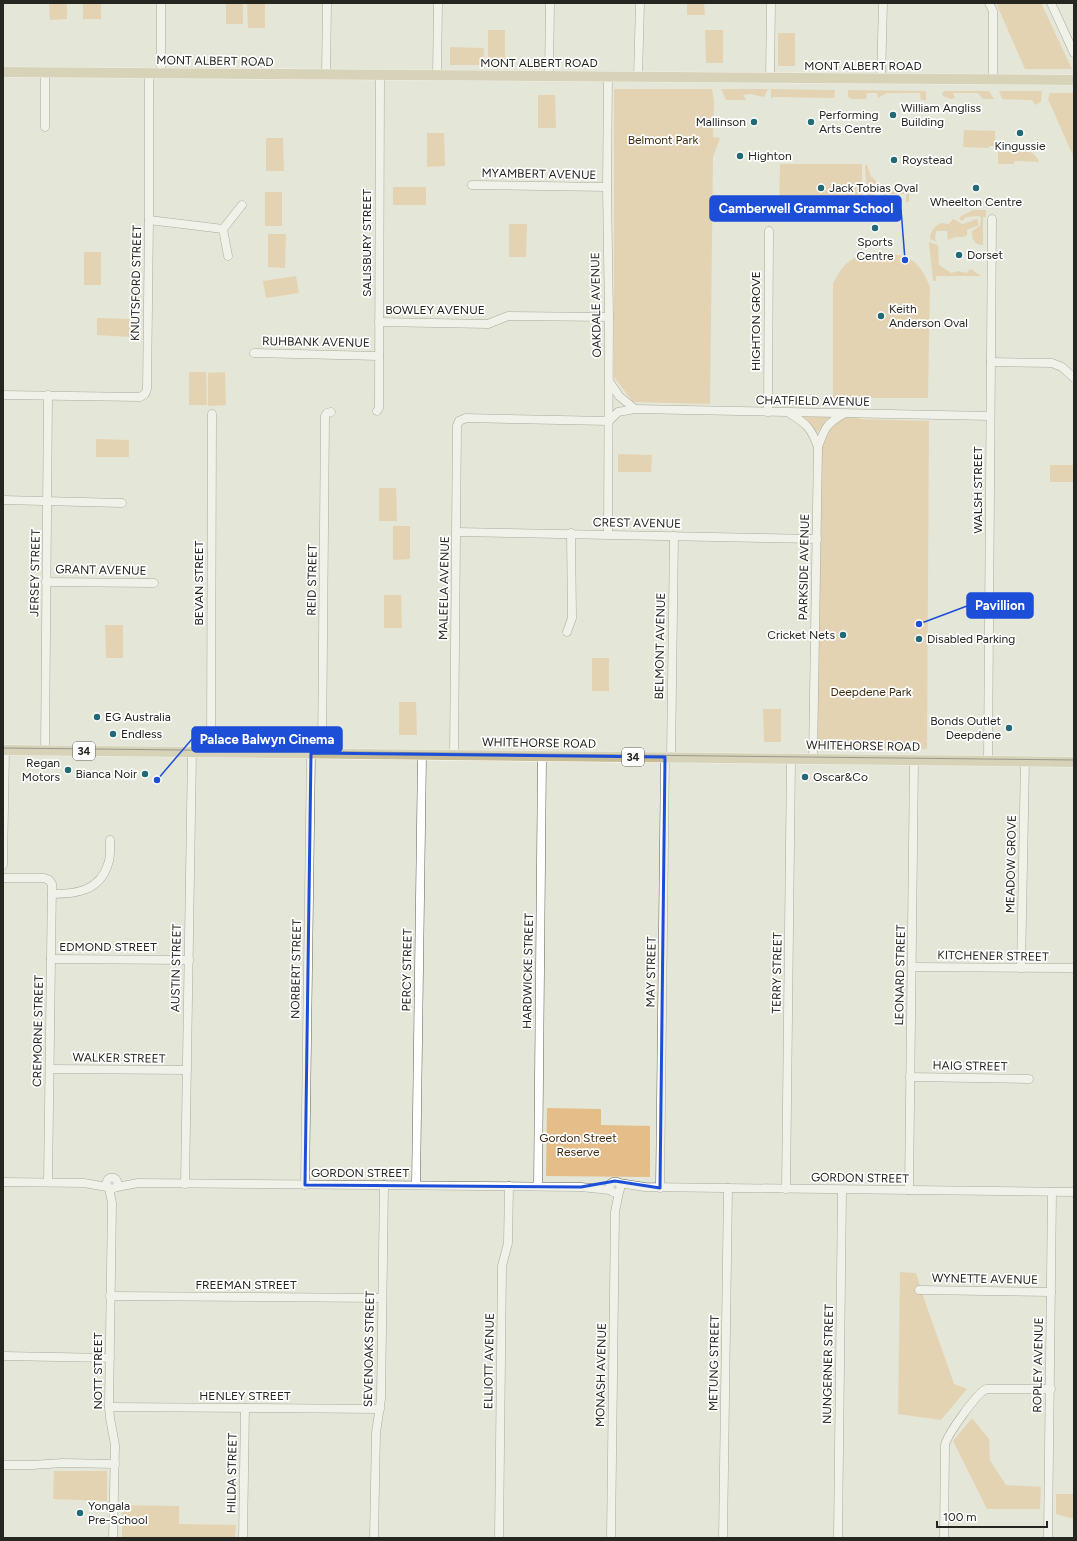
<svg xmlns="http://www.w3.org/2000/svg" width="1077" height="1541" viewBox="0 0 1077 1541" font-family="Figtree,sans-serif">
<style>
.green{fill:#e4bd88}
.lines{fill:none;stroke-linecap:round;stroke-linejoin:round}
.minor-casing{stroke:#636558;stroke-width:9}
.major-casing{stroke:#fff;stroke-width:11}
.minor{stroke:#fff;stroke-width:8}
.major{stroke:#c8bc94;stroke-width:10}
.tram{stroke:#3b3c35;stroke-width:1}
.marked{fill:none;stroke:#1d4ed8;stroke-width:3;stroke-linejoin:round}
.poi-dot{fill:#226b76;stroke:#fff;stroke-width:1.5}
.labels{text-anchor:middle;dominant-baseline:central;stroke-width:3.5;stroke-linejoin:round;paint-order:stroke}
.shield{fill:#fff;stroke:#666763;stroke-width:1}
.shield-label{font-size:11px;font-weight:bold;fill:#252620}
.street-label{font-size:12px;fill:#252620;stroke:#fff}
.poi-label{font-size:12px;fill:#252620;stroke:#fff;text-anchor:start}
.park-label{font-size:12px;fill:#402b0d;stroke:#fff}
.leader{fill:none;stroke:#1d4ed8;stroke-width:1.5}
.callout-dot{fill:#1d4ed8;stroke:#fff;stroke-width:1.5}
.callout{fill:#1d4ed8;stroke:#1d4ed8;stroke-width:1.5}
.callout-label{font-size:13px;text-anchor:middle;font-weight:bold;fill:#fff}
</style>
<rect width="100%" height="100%" fill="#e4e6d7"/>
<g class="green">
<polygon points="49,3 67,3 67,19 50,20"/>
<rect x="83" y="3" width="18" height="16"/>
<rect x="226" y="3" width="17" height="21"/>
<polygon points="247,3 265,3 265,28 248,28"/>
<polygon points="687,3 704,3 705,15 687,15"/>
<polygon points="996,3 1041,3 1072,69 1025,69"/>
<rect x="488" y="30" width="17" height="33"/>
<polygon points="705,30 723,30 723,63 706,63"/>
<rect x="778" y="33" width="17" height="33"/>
<polygon points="450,47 484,48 483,65 450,65"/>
<polygon points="614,89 712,89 714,101 713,137 720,138 713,157 710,404 633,402 614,377"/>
<polygon points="721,89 768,89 764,97 750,94 743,95 746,100 726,100"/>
<polygon points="771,89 835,90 834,98 773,97 771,99"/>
<polygon points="848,90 926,91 926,100 921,100 920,93 887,93 878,98 877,93 867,93 866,99 852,99 848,97"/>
<polygon points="945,91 989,91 994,99 983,99 978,93 953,93 955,98 951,99 943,96 942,93"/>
<polygon points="999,91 1042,91 1041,102 1035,105 1032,100 1002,99"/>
<polygon points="1050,93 1074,93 1074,158 1048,99"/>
<polygon points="538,95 555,95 556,128 538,128"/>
<polygon points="964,130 995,131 995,146 989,146 989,148 963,147"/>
<polygon points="427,133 444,133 445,166 427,167"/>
<polygon points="266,138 283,138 284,171 266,171"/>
<path d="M998 149C1012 149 1034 146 1039 162L1014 161V164H998Z"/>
<polygon points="780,164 862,164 862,213 779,212"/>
<polygon points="865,165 867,165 871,176 880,185 878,189 875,191 870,212 868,212"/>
<rect x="393" y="187" width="33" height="18"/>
<path d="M902 188H907L909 189V202H906V194H887L886 208H877C877 204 879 202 881 199 889 183 890 196 902 188Z"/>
<polygon points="282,192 282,226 265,226 265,192"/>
<path d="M973 210H986V217H983V245C975 245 971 239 972 231L980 226 981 218 979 216 966 217 962 221 959 219 961 216Z"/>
<path d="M953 219 963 224 977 219 979 225 967 230V235L963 237H955L948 240 947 231H936L935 239 937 242 930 239C930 233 935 224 942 223 944 223 946 224 949 224Z"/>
<polygon points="509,224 527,224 526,257 509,257"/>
<polygon points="268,234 286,234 285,268 268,267"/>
<polygon points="929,242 938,245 939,265 951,273 959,271 966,273 971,269 981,276 936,276 936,281 933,281"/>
<rect x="84" y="252" width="17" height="33"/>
<path d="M867 254C901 254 916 251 930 287L928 398H833V284C840 268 849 257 867 254Z"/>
<polygon points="296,276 299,293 266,298 263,281"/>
<polygon points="97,318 130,319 130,337 97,335"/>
<polygon points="189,372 206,372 207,405 189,405"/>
<polygon points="225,372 226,405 208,406 208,373"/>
<polygon points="860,413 860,419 929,421 927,749 813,749 818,447 831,421"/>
<polygon points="802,417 829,417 816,434"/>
<polygon points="96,439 129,440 129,457 96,457"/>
<polygon points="618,454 652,455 651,472 618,472"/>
<rect x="1050" y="465" width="24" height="17"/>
<polygon points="379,488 396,488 397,521 379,521"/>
<polygon points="393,526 410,526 410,559 393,560"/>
<polygon points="384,595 401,595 402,628 384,628"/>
<polygon points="105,625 123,625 123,658 106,658"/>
<rect x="592" y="658" width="17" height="33"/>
<polygon points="399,702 416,702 417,735 399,735"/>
<polygon points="763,709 781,709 781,742 764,742"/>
<polygon points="547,1108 601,1109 601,1125 650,1126 650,1177 546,1176"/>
<path d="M900 1272 916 1273C927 1311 942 1347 954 1384L967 1389 941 1420 898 1414Z"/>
<polygon points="972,1418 989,1439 990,1460 1006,1485 1041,1487 1040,1509 987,1509 953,1441"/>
<polygon points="54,1471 107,1471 107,1501 53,1499"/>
<polygon points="1056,1494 1074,1494 1074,1519 1056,1514"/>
<polygon points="122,1505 179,1506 179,1524 236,1525 235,1538 122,1538"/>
</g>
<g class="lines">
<g class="minor-casing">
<g id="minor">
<polyline points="989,3 993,11 993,80"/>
<polyline points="1051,3 1074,53"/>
<polyline points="161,74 161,3"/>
<polyline points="326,75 327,3"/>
<polyline points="437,76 438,3"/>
<polyline points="549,76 550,3"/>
<polyline points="638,77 640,3"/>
<polyline points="770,78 771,3"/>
<polyline points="881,79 883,3"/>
<polyline points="45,127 45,73"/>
<polyline points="472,185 607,187"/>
<polyline points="149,220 223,229 228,256"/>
<polyline points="223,229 242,205"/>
<polyline points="379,322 488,324 508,316 609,317"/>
<polyline points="254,353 379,356"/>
<polyline points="991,362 1052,363 1062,367 1074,378"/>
<polyline points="609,381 619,396 635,409"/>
<polyline points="3,395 140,397 145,394 147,389 149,220 149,74"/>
<polyline points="377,411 379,408 380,76"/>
<polyline points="768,412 769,231"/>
<path d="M789 413C807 424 811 428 818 447 825 427 826 424 845 413"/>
<polyline points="3,500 122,503"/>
<polyline points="457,532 817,539"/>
<polyline points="608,534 609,317 607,187 608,77"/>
<polyline points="46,582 154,583"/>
<polyline points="567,632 572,618 571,533"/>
<polyline points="45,751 48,395"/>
<polyline points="211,752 212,414"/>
<polyline points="322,753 325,416 327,413 331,412"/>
<polyline points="454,755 457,426 459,421 466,418 609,421 618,412 635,409 990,416"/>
<polyline points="671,757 674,536"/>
<polyline points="813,758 818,447"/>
<polyline points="988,761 992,219"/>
<polyline points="3,865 5,750"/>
<polyline points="3,878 44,878 49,880 52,884 48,1182"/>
<path d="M52 894C76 894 100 891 108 864 111 857 110 848 110 840"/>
<polyline points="51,959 189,960"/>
<polyline points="912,967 1074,968"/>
<polyline points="1021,968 1025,761"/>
<polyline points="50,1069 187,1070"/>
<polyline points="910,1077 1029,1079"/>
<circle cx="112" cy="1183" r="5.5"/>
<circle cx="615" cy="1187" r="5.5"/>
<polyline points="3,1182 84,1183 107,1187"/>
<polyline points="619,1183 645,1187 1074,1192"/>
<polyline points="185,1184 192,752"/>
<polyline points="305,1185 311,753"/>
<polyline points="416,1185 422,755"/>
<polyline points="538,1186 542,756"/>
<polyline points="117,1187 138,1183 581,1187 610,1190"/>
<polyline points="109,1188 112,1203 109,1407 110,1418 115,1445 113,1538"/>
<polyline points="660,1188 665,757"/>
<polyline points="786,1189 791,758"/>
<polyline points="909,1190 914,760"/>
<polyline points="919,1290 1051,1292"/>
<polyline points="110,1296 382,1298"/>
<polyline points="3,1356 110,1358"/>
<polyline points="109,1407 380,1409"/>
<polyline points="3,1465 32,1465 63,1463 115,1464"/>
<polyline points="243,1538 245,1408"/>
<polyline points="374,1538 376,1433 381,1399 384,1185"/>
<polyline points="499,1538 502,1266 508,1243 509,1186"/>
<polyline points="611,1538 615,1212 619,1192"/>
<polyline points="723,1538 728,1188"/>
<polyline points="838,1538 842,1190"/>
<path d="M944 1538 945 1445C947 1435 977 1393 986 1389H1051"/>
<polyline points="1048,1538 1052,1192"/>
</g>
</g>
<g class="major-casing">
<g id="major">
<polyline points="3,72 1074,80"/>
<polyline points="3,750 1074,762"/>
</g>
</g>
<use href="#minor" class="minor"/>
<use href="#major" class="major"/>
<polyline class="tram" points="3,748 1074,760"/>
</g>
<path d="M0 0H1077V1541H0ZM311 753 665 757 660 1188 615 1181 581 1187 305 1185Z" fill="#e4e6d7" fill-opacity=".55" fill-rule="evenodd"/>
<path class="marked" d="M311 753 665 757 660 1188 615 1181 581 1187 305 1185Z"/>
<g class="poi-dot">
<circle cx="893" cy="115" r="4"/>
<circle cx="754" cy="122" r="4"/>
<circle cx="811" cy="122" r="4"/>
<circle cx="1020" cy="133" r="4"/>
<circle cx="740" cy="156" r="4"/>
<circle cx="894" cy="160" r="4"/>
<circle cx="821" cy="188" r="4"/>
<circle cx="976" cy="188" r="4"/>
<circle cx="875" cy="228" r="4"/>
<circle cx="959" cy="255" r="4"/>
<circle cx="881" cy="316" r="4"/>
<circle cx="843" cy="635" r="4"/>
<circle cx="919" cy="639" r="4"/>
<circle cx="97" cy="717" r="4"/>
<circle cx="1009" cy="728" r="4"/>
<circle cx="113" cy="734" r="4"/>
<circle cx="68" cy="770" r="4"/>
<circle cx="145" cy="774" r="4"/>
<circle cx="805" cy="777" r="4"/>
<circle cx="80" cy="1513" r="4"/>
</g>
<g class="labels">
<g class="shield">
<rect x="73" y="742" width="22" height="18" rx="3"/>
<rect x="622" y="748" width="22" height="18" rx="3"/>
</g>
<g class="shield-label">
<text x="84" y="751">34</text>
<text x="633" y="757">34</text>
</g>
<g class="street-label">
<text transform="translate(215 61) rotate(1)">MONT ALBERT ROAD</text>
<text x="539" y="63">MONT ALBERT ROAD</text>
<text x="863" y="66">MONT ALBERT ROAD</text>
<text transform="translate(539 174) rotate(1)">MYAMBERT AVENUE</text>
<text transform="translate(367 243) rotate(-90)">SALISBURY STREET</text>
<text transform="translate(136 283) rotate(-89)">KNUTSFORD STREET</text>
<text transform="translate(596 305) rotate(-91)">OAKDALE AVENUE</text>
<text x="435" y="310">BOWLEY AVENUE</text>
<text transform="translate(756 321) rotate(-90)">HIGHTON GROVE</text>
<text transform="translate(316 342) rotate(1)">RUHBANK AVENUE</text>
<text transform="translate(813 401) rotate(1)">CHATFIELD AVENUE</text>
<text transform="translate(978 490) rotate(-90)">WALSH STREET</text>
<text transform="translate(637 523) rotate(1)">CREST AVENUE</text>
<text transform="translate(804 567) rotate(-89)">PARKSIDE AVENUE</text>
<text transform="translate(101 570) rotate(1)">GRANT AVENUE</text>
<text transform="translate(35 573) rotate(-89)">JERSEY STREET</text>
<text transform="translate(312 580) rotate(-89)">REID STREET</text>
<text transform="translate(199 583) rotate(-90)">BEVAN STREET</text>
<text transform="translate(444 588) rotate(-89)">MALEELA AVENUE</text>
<text transform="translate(660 646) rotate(-89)">BELMONT AVENUE</text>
<text transform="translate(539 743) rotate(1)">WHITEHORSE ROAD</text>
<text transform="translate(863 746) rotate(1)">WHITEHORSE ROAD</text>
<text transform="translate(1011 864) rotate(-89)">MEADOW GROVE</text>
<text x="108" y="947">EDMOND STREET</text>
<text transform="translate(993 956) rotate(1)">KITCHENER STREET</text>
<text transform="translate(176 968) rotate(-89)">AUSTIN STREET</text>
<text transform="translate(296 969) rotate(-89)">NORBERT STREET</text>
<text transform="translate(407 970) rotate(-89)">PERCY STREET</text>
<text transform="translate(528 971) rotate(-89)">HARDWICKE STREET</text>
<text transform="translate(651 972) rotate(-89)">MAY STREET</text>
<text transform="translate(777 973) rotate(-89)">TERRY STREET</text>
<text transform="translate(900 975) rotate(-89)">LEONARD STREET</text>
<text transform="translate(38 1031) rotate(-89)">CREMORNE STREET</text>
<text transform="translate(119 1058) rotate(1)">WALKER STREET</text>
<text transform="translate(970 1066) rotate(1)">HAIG STREET</text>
<text x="360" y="1173">GORDON STREET</text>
<text transform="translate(860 1178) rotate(1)">GORDON STREET</text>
<text transform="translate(985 1279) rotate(1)">WYNETTE AVENUE</text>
<text x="246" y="1285">FREEMAN STREET</text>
<text transform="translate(369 1349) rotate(-89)">SEVENOAKS STREET</text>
<text transform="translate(489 1361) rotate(-89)">ELLIOTT AVENUE</text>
<text transform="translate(714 1363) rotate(-89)">METUNG STREET</text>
<text transform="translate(828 1364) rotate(-89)">NUNGERNER STREET</text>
<text transform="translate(1038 1365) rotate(-89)">ROPLEY AVENUE</text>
<text transform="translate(98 1371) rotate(-90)">NOTT STREET</text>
<text transform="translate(601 1375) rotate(-89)">MONASH AVENUE</text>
<text x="245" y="1396">HENLEY STREET</text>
<text transform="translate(232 1473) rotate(-89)">HILDA STREET</text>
</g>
<g class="poi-label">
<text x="901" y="108">William Angliss<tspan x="901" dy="14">Building</tspan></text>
<text x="819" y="115">Performing<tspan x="819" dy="14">Arts Centre</tspan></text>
<text x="746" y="122" text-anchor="end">Mallinson</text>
<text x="1020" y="146" text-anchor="middle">Kingussie</text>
<text x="748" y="156">Highton</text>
<text x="902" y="160">Roystead</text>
<text x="829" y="188">Jack Tobias Oval</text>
<text x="976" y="202" text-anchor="middle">Wheelton Centre</text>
<text x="875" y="242" text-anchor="middle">Sports<tspan x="875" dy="14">Centre</tspan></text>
<text x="967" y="255">Dorset</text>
<text x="889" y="309">Keith<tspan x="889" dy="14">Anderson Oval</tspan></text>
<text x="835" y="635" text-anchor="end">Cricket Nets</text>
<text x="927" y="639">Disabled Parking</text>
<text x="105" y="717">EG Australia</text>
<text x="1001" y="721" text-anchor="end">Bonds Outlet<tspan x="1001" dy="14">Deepdene</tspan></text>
<text x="121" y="734">Endless</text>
<text x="60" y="763" text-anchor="end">Regan<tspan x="60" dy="14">Motors</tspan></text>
<text x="137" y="774" text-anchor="end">Bianca Noir</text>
<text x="813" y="777">Oscar&amp;Co</text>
<text x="88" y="1506">Yongala<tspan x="88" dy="14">Pre-School</tspan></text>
</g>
<g class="park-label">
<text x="663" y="140">Belmont Park</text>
<text x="871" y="692">Deepdene Park</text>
<text x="578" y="1138">Gordon Street<tspan x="578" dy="14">Reserve</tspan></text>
</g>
</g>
<path class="leader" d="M905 260L901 209M919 624L967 606M157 780L192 739"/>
<g class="callout-dot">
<circle cx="905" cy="260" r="4"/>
<circle cx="919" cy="624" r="4"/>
<circle cx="157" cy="780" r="4"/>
</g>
<g class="callout">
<rect x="710" y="196" width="191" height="25" rx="4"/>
<rect x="967" y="593" width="66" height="25" rx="4"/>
<rect x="192" y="727" width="150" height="25" rx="4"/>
</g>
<g class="callout-label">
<text x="806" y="213">Camberwell Grammar School</text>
<text x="1000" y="610">Pavillion</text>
<text x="267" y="744">Palace Balwyn Cinema</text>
</g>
<rect width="1077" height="1541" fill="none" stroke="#252620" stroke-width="8"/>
<path d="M937 1521v6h110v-6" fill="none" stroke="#252620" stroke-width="2"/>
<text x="943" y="1521" font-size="12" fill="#252620" stroke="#ffffff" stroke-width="3" paint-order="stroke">100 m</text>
</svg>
